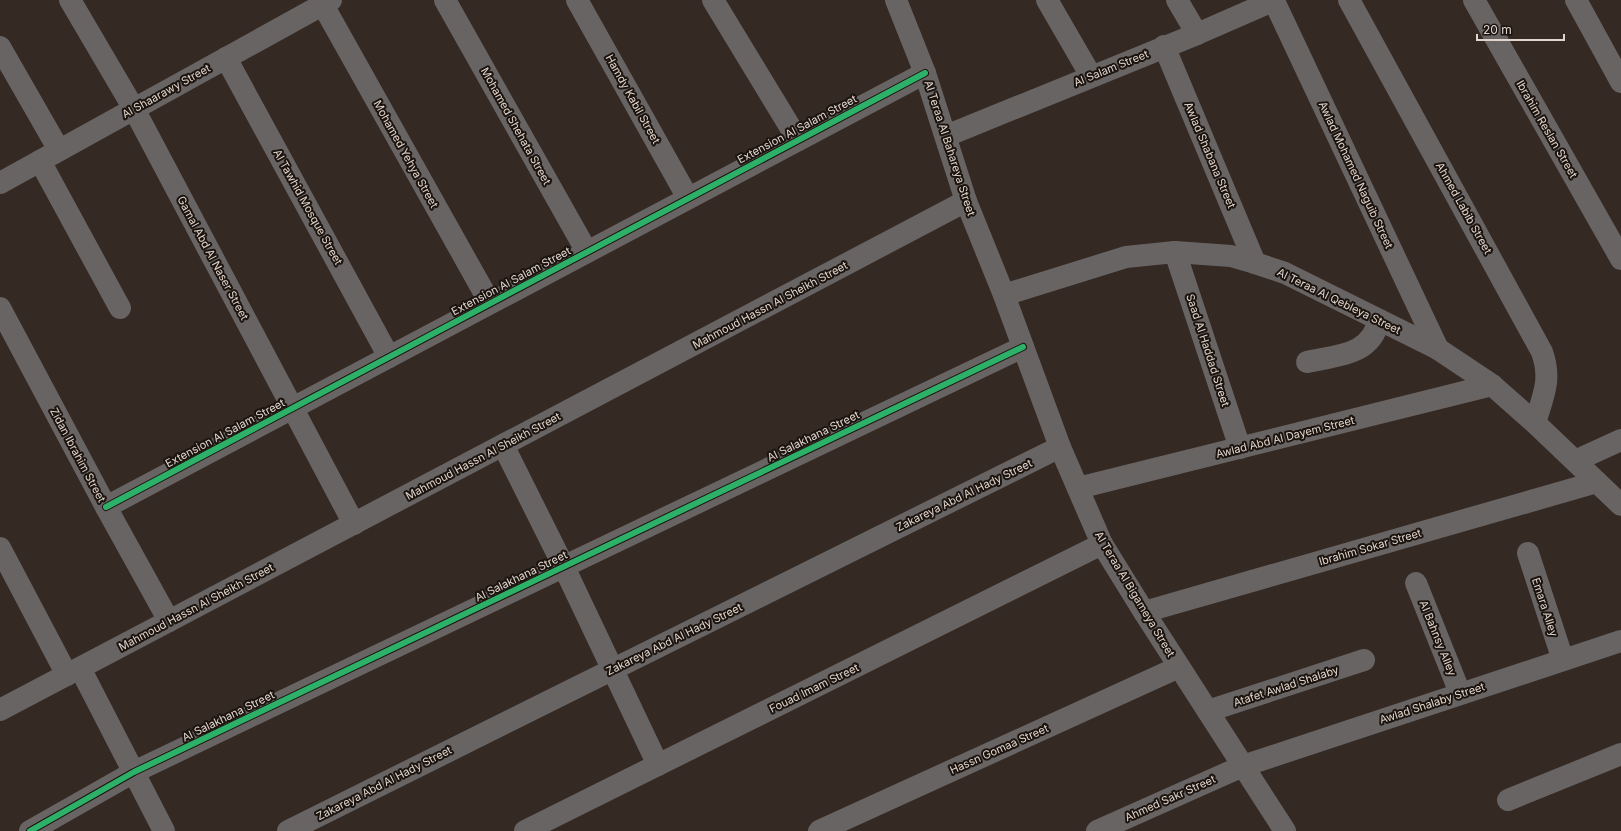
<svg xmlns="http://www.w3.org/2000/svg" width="1621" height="831" viewBox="0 0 1621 831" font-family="Inter,sans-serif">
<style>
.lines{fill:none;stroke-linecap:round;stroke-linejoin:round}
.minor{stroke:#686464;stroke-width:22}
.cycleway-casing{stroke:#1b130e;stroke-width:8}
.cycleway{stroke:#2db169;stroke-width:6}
.labels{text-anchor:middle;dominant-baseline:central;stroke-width:4;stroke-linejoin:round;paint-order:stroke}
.street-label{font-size:11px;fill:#e1d5ce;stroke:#1b130e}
</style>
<rect width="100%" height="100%" fill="#342923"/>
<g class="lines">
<g class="minor">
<polyline points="70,0 134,109 354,524"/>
<polyline points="445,0 587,252"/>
<polyline points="577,0 688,198"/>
<polyline points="713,0 798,140"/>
<polyline points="896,0 925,73 966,201 1004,295 1060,447 1102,544 1144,612 1285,831"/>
<polyline points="1047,0 1091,76"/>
<polyline points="1177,0 1197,34"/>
<path d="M1349 0 1542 352C1552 380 1543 396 1535 423"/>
<polyline points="1474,0 1621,259"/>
<polyline points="1576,0 1621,82"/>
<polyline points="1274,1 1438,349"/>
<polyline points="323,5 490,303"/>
<polyline points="1164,46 1255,263"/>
<polyline points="0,47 59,150"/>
<polyline points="226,58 389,357"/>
<polyline points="946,136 1197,34 1275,0"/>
<polyline points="40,161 120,308"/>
<polyline points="0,183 331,0"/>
<polyline points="1175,252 1240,448"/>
<polyline points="1004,295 1126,257 1175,252 1231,256 1255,263 1285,273 1438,349 1492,385 1535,423 1621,505"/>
<polyline points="0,308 106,507 169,621"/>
<path d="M1307 362C1337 355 1371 356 1379 320"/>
<polyline points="503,445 564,567 658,765"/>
<polyline points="1575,461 1621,440"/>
<polyline points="1078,488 1492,385"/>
<polyline points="106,507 925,73"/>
<polyline points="0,548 67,675"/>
<polyline points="1528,553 1563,660"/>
<polyline points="1416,583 1460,693"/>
<polyline points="1144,612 1597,482"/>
<polyline points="80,668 164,831"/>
<polyline points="0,710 966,201"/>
<polyline points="1208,711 1364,660"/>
<polyline points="1508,800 1621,754"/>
<polyline points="30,831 134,772 1023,347"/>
<polyline points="288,831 1060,447"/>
<polyline points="525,831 1102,544"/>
<polyline points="819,831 1179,667"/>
<polyline points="1097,831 1243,766 1621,641"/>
</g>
<g class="cycleway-casing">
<g id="cycleway">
<polyline points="106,507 925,73"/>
<polyline points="30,831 134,772 1023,347"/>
</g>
</g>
<use href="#cycleway" class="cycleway"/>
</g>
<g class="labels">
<g class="street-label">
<text transform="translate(1111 68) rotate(-22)">Al Salam Street</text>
<text transform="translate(166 91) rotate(-29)">Al Shaarawy Street</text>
<text transform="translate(633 99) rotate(61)">Hamdy Kabil Street</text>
<text transform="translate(516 126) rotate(61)">Mohamed Shehata Street</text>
<text transform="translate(797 129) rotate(-28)">Extension Al Salam Street</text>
<text transform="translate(1547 129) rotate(60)">Ibrahim Reslan Street</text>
<text transform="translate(950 148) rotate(72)">Al Teraa Al Bahareya Street</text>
<text transform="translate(406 154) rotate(61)">Mohamed Yehya Street</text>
<text transform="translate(1210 155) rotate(67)">Awlad Shabana Street</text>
<text transform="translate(1356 175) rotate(65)">Awlad Mohamed Naguib Street</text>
<text transform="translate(308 207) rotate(61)">Al Tawhid Mosque Street</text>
<text transform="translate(1464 208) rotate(61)">Ahmed Labib Street</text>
<text transform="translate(213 258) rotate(62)">Gamal Abd Al Naser Street</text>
<text transform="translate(511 281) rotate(-28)">Extension Al Salam Street</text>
<text transform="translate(1339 301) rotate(26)">Al Teraa Al Qebleya Street</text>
<text transform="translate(770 305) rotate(-28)">Mahmoud Hassn Al Sheikh Street</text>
<text transform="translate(1208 350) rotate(72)">Saad Al Haddad Street</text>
<text transform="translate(225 433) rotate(-28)">Extension Al Salam Street</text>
<text transform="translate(813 436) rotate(-26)">Al Salakhana Street</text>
<text transform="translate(1285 437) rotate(-14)">Awlad Abd Al Dayem Street</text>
<text transform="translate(78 455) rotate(62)">Zidan Ibrahim Street</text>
<text transform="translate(483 456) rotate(-28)">Mahmoud Hassn Al Sheikh Street</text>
<text transform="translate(964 495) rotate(-26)">Zakareya Abd Al Hady Street</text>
<text transform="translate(1370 547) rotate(-16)">Ibrahim Sokar Street</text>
<text transform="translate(521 576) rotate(-26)">Al Salakhana Street</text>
<text transform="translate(1135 594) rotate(59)">Al Teraa Al Bigameya Street</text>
<text transform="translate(196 607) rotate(-28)">Mahmoud Hassn Al Sheikh Street</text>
<text transform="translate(1545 607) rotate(72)">Emara Alley</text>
<text transform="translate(1438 638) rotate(68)">Al Bahnsy Alley</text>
<text transform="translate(674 639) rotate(-26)">Zakareya Abd Al Hady Street</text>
<text transform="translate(1286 686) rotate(-18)">Atafet Awlad Shalaby</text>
<text transform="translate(814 688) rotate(-26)">Fouad Imam Street</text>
<text transform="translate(1432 703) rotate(-18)">Awlad Shalaby Street</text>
<text transform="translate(228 716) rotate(-26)">Al Salakhana Street</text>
<text transform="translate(999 749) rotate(-24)">Hassn Gomaa Street</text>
<text transform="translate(384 783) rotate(-27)">Zakareya Abd Al Hady Street</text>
<text transform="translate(1170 798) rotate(-24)">Ahmed Sakr Street</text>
</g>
</g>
<path d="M1477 34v6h87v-6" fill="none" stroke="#e1d5ce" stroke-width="2"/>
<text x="1483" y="34" font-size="12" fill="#e1d5ce" stroke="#1b130e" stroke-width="3" paint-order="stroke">20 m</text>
</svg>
